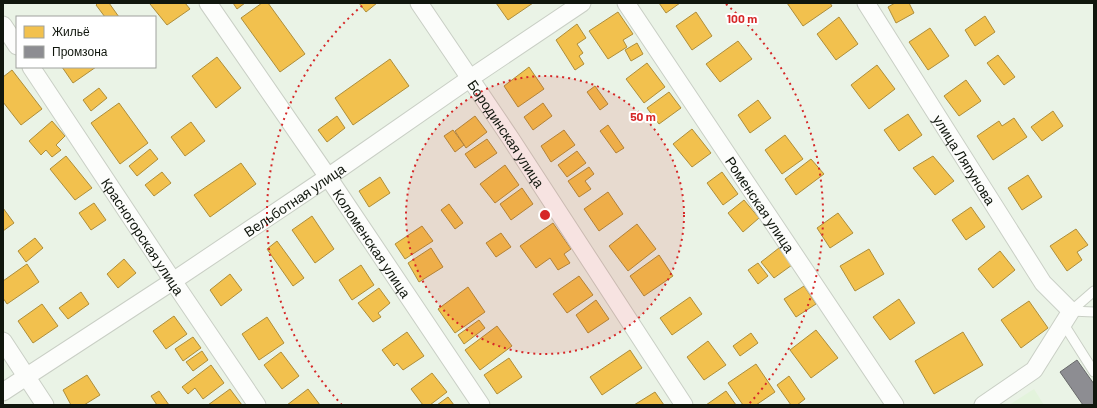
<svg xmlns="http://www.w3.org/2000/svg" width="1097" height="408" viewBox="0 0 1097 408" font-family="Barlow,sans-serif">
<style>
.built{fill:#e3f3dc}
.homes{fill:#f2c14e;stroke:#ae8e3a}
.industry{fill:#8d8d92;stroke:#68696a}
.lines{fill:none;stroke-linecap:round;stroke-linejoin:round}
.lane-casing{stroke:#c9cfc5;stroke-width:11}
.street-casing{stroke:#c9cfc5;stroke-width:19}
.lane{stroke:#fcfdfb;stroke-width:9}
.street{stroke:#fcfdfb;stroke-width:17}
.ring{fill:none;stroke:#d62828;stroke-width:2;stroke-dasharray:2 4}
.labels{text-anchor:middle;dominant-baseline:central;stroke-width:4;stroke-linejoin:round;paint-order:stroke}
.street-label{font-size:14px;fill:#10160d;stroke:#fff}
.centre{fill:#d62828;stroke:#fff;stroke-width:2}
.ring-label{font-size:12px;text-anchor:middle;font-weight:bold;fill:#d62828;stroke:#fff;stroke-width:4;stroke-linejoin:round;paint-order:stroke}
</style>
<rect width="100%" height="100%" fill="#eaf3e6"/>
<polygon class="built" points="1034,389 1044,405 1009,405"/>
<g class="homes">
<polygon points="98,3 109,3 119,17 105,17 96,5"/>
<polygon points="152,3 185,3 190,9 167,25 150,4"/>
<polygon points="233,3 245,3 237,9"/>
<polygon points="262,3 268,3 305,54 280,72 241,18"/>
<polygon points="359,3 377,3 366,12"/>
<polygon points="496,3 533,3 508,20"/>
<polygon points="659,3 680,3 666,13"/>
<polygon points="787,3 830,3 832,6 803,26"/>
<polygon points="895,3 909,3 914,13 896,23 888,7"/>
<polygon points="618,12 633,34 623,40 627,47 608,59 589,31"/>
<polygon points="696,12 712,36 692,50 676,26"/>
<polygon points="985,16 995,32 975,46 965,30"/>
<polygon points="839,17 858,44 836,60 817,34"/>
<polygon points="577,24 586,38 577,44 583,53 579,56 584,64 575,70 556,40"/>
<polygon points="930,28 949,56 928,70 909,42"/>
<polygon points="738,41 752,59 720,82 706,64"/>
<polygon points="637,43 643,54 631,61 625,50"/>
<polygon points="998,55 1015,77 1004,85 987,63"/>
<polygon points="217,57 241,88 216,108 192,76"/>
<polygon points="390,59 409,86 353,125 335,98"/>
<polygon points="647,63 665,87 644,103 626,79"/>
<polygon points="877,65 895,89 869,109 851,85"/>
<polygon points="62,67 96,67 73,83"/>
<polygon points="529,67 544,89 518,107 504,86"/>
<polygon points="12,70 42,109 21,125 3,102 3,77"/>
<polygon points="966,80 981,101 959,116 944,96"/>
<polygon points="595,86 608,104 600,110 587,92"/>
<polygon points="99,88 107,98 91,111 83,100"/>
<polygon points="669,92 681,108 659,124 647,108"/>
<polygon points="758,100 771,118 750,133 738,115"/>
<polygon points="119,103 148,143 120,164 91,123"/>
<polygon points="543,103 552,116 533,130 524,117"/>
<polygon points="1053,111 1063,126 1042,141 1031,127"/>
<polygon points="908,114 922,135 899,151 884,130"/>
<polygon points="337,116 345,128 327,142 318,130"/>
<polygon points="475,116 487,132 466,148 455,131"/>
<polygon points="1014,118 1027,137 993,160 977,136 999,121 1002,126"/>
<polygon points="52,121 65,136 56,145 61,150 52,157 46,150 41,155 29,141"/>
<polygon points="191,122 205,141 185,156 171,137"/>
<polygon points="608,125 624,148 616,153 600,131"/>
<polygon points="692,129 711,153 692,167 673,144"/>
<polygon points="453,130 464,145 455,152 444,136"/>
<polygon points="564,130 575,145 551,162 541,146"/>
<polygon points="785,135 803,159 782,174 765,150"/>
<polygon points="487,139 497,153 475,168 465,154"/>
<polygon points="150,149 158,159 137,176 129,166"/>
<polygon points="577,151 586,163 567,177 558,165"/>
<polygon points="66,156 92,188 75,200 50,169"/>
<polygon points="933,156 954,181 935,195 913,168"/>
<polygon points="811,159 824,174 796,195 785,179"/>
<polygon points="241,163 256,184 210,217 194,195"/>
<polygon points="505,165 519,185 495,203 480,184"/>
<polygon points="589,167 594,174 585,181 591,189 579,197 568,181"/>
<polygon points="162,172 171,183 154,196 145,185"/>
<polygon points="722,172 738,194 723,205 707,183"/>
<polygon points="1028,175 1042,197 1022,210 1008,188"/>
<polygon points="380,177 390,193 369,207 359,191"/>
<polygon points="522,188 533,204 511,220 500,204"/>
<polygon points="608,192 623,214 599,231 584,209"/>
<polygon points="744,200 759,218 743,232 728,213"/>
<polygon points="94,203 106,220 91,230 79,213"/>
<polygon points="449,204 463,223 455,229 441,210"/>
<polygon points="971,207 985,227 966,240 952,220"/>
<polygon points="3,208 14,223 3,231"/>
<polygon points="838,213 853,233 830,248 817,228"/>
<polygon points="312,216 334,249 315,263 292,230"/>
<polygon points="553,223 571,249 564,254 570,263 558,270 550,258 536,268 520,246"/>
<polygon points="637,224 656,249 628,271 609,246"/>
<polygon points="422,226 433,241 405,259 395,244"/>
<polygon points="1076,229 1088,245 1077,252 1082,260 1067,271 1050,246"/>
<polygon points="501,233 511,247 496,257 486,243"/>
<polygon points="35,238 43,248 26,262 18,251"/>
<polygon points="277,241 304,278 293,286 267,249"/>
<polygon points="431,248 443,267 419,282 408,263"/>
<polygon points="779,248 792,265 774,278 761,262"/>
<polygon points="869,249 884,274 855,291 840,266"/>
<polygon points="1000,251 1015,270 993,288 978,269"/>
<polygon points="659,255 673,276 644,296 630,276"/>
<polygon points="124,259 136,273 118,288 107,274"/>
<polygon points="758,263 768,276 758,284 748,270"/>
<polygon points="27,264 39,282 7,304 3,298 3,281"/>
<polygon points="361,265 374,285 352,300 339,280"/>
<polygon points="230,274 242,290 221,306 210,290"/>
<polygon points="579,276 593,295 567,313 553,294"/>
<polygon points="804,286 816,304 796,317 784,299"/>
<polygon points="468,287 485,312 455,333 438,309"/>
<polygon points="379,288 390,303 378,313 381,317 373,322 358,303"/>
<polygon points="81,292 89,304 68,319 59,308"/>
<polygon points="690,297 702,314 672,335 660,318"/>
<polygon points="899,299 915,323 890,340 873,317"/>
<polygon points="596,300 609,319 588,333 576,315"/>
<polygon points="1029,301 1048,328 1021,348 1001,320"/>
<polygon points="42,304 58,326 33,343 18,321"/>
<polygon points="174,316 187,334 166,349 153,331"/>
<polygon points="267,317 284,343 259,360 242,334"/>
<polygon points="479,320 485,328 464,344 458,335"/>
<polygon points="497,326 512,346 480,370 465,350"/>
<polygon points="816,330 838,358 811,378 790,350"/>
<polygon points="407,332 424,356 403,370 397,363 394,366 382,350"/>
<polygon points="963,332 983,365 934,394 915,361"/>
<polygon points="751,333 758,343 740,356 733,346"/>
<polygon points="193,337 201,348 183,361 175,349"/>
<polygon points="708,341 726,365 704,380 687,357"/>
<polygon points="630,350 642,368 602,395 590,377"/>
<polygon points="202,351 208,360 193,371 186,362"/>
<polygon points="281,352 299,376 282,389 264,365"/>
<polygon points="509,358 522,377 497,394 484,375"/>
<polygon points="756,364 775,392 756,405 743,405 728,383"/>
<polygon points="211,365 224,383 203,399 195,388 188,394 182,387"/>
<polygon points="432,373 447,392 430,405 423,405 411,389"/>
<polygon points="87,375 100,395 84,405 71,405 63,390"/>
<polygon points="789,376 805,399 797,405 791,405 777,385"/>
<polygon points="230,389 242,405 208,405"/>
<polygon points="308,389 320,405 287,405"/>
<polygon points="159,391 169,405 157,405 151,396"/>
<polygon points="726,391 736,405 706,405"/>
<polygon points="655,392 664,405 634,405"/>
<polygon points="448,397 454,405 437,405"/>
</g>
<polygon class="industry" points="1077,360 1094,384 1094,405 1083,405 1060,372"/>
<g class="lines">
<g class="lane-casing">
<g id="lane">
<polyline points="1071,311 1094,291"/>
<polyline points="1071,311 1094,312"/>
<polyline points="1063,323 1094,372"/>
</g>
</g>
<g class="street-casing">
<g id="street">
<path id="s1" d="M208 3 328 177 481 405"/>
<path id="s2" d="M419 3 511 139 684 405"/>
<path id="s3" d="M626 3 895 405"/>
<path id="s4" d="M866 3 1043 283 1071 311 1034 370 983 405"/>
<polyline points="3,25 17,46"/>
<path id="s5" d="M31 67 173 281 257 405"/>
<polyline points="3,341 45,405"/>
<path id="s6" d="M3 392 173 281 328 177 469 79 582 3"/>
</g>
</g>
<use href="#lane" class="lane"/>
<use href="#street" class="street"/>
</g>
<circle cx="545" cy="215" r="139" fill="#d62828" fill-opacity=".12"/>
<g class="ring">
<circle cx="545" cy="215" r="139"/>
<path d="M342 405A278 278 0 0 1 364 4M726 4A278 278 0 0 1 748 405"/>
</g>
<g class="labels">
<g class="street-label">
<text stroke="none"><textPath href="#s2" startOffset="157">Бородинская улица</textPath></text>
<text stroke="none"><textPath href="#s4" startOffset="185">улица Ляпунова</textPath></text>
<text stroke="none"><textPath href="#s6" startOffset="349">Вельботная улица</textPath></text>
<text stroke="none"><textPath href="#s3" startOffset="242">Роменская улица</textPath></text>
<text stroke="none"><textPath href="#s5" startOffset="203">Красногорская улица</textPath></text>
<text stroke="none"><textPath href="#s1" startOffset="291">Коломенская улица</textPath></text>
</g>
</g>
<circle cx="545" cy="215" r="6" class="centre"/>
<g class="ring-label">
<text x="742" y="23">100 m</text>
<text x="643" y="121">50 m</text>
</g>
<rect width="1097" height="408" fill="none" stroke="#10160d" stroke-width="8"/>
<rect x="16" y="16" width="140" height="52" fill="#ffffff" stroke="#9fa29e"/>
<rect x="24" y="26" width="20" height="12" fill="#f2c14e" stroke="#9fa29e"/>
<text x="52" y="36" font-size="12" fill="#10160d">Жильё</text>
<rect x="24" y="46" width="20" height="12" fill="#8d8d92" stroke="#9fa29e"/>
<text x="52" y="56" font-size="12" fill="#10160d">Промзона</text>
</svg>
